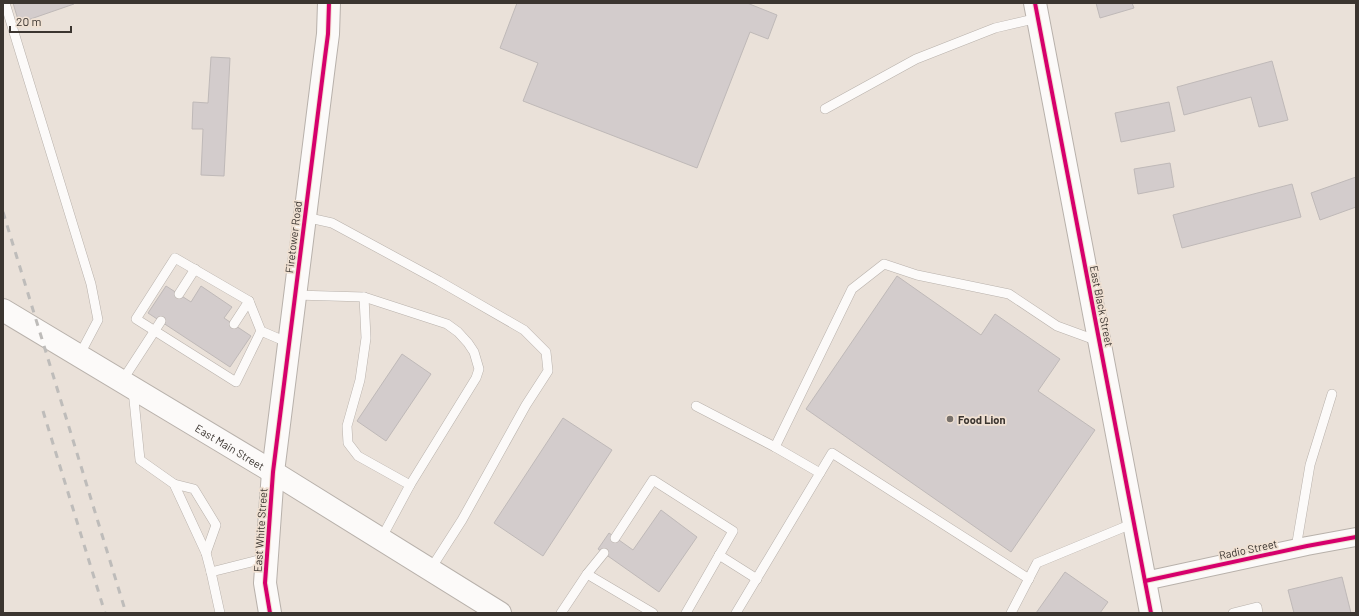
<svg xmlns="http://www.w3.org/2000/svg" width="1359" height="616" viewBox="0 0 1359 616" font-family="Barlow,sans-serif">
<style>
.building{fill:#d3cccc;stroke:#bfb9b8}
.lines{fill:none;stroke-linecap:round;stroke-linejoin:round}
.service-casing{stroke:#b8b1ab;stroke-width:10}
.minor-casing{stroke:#b8b1ab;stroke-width:20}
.tertiary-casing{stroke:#b8b1ab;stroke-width:24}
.trunk-casing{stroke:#b8b1ab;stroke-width:24}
.service{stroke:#fcfaf9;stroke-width:9}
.minor{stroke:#fcfaf9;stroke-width:18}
.tertiary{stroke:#fcfaf9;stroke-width:22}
.trunk{stroke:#fcfaf9;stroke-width:22}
.rail{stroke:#bebcba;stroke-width:3;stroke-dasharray:7 7;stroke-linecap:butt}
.cycleway-casing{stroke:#f0e1d3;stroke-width:6}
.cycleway{stroke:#d6006c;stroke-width:4}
.poi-dot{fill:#78716b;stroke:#f0e1d3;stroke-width:1.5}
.labels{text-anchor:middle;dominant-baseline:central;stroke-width:3.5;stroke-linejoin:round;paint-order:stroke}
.street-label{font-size:11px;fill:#3b3530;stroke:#f0e1d3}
.poi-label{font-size:11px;font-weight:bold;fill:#3b3530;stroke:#f0e1d3;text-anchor:start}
</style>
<rect width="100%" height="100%" fill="#eae1d9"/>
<g class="building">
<polygon points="13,3 74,3 74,4 19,23"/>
<polygon points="517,3 747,3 777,15 768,39 750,32 697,168 523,101 538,63 500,48"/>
<polygon points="1096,3 1132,3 1134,8 1100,18"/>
<polygon points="211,57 230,58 224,176 201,175 203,129 192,129 193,102 208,103"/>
<polygon points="1272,61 1288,120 1259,127 1251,97 1184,115 1177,87"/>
<polygon points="1169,102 1175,131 1121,142 1115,113"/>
<polygon points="1170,163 1174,187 1138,194 1134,169"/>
<polygon points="1356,177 1356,207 1320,220 1311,193"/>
<polygon points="1292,184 1301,217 1182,248 1173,215"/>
<polygon points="897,276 981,335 995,314 1060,359 1038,391 1095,430 1011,552 806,409"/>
<polygon points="166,286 191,302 201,286 232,307 224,318 251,336 230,367 148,313"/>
<polygon points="402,354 431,374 386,441 357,421"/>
<polygon points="563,418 612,450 543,556 494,523"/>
<polygon points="661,510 697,537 659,592 598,549 609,533 633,550"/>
<polygon points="1065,572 1108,602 1100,613 1036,613"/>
<polygon points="1342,577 1351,613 1294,613 1288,590"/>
</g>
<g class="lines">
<g class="service-casing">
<g id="service">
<polyline points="5,3 91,284 98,320 79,356"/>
<polyline points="825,109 916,59 995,28 1038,18"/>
<polyline points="305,217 332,223 439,281 524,330 546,352 548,371 526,405 462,520 430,570"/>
<polyline points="179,294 195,269"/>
<polyline points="295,295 364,297 447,324 458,332 468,343 474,352 479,369 476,378 410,485"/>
<polyline points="364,297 366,338 360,380 347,426 348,443 358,456 410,485 381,539"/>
<polyline points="234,324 249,301"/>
<polyline points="261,331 236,382 136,319 175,258 249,301 261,331 289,343"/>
<polyline points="122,381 161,321"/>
<polyline points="133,390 140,460 174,484 206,553 211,572 267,558"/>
<polyline points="696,406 775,447"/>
<polyline points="820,473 832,453 1029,579"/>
<polyline points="174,484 194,489 216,525 206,553"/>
<polyline points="615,538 653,480 733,531 686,613"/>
<polyline points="1296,548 1310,465 1332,394"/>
<polyline points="719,555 757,579"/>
<polyline points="211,572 220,613"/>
<polyline points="587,574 653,613"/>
<polyline points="561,613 587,574 604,553"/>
<polyline points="736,613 820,473 775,447 852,289 884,264 917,275 1009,294 1057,326 1098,341"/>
<polyline points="1011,613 1037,563 1134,523"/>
<polyline points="1233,613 1257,607 1258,613"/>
</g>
</g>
<g class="minor-casing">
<polyline id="minor" points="1145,581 1307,546 1356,537"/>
</g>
<g class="tertiary-casing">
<g id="tertiary">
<polyline points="1035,3 1151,613"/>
<polyline points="270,613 265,583 273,472 325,57 328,34 329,3"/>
</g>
</g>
<g class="trunk-casing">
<g id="trunk">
<path id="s1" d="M3 310 273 472 500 613"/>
</g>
</g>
<use href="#service" class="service"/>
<use href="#minor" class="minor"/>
<use href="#tertiary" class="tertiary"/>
<use href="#trunk" class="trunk"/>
<g class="rail">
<polyline points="3,212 126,613"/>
<polyline points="43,411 105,613"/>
</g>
<g class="cycleway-casing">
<g id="cycleway">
<polyline points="1035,3 1151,613"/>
<polyline points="1145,581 1307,546 1356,537"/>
<polyline points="270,613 265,583 273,472 325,57 328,34 329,3"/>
</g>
</g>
<use href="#cycleway" class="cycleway"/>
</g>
<circle class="poi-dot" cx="950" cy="419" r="4"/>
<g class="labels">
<g class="street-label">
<text transform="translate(293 237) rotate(-83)">Firetower Road</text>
<text transform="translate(1102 306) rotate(79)">East Black Street</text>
<text stroke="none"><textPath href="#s1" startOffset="265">East Main Street</textPath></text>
<text transform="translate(260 530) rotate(-86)">East White Street</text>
<text transform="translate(1248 549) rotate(-12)">Radio Street</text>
</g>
<g class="poi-label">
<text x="958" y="419">Food Lion</text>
</g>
</g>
<rect width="1359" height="616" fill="none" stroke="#3b3530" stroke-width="8"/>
<path d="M10 26v6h61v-6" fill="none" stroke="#3b3530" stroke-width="2"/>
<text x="16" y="26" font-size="12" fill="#3b3530" stroke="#f0e1d3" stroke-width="3" paint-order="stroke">20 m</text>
</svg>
